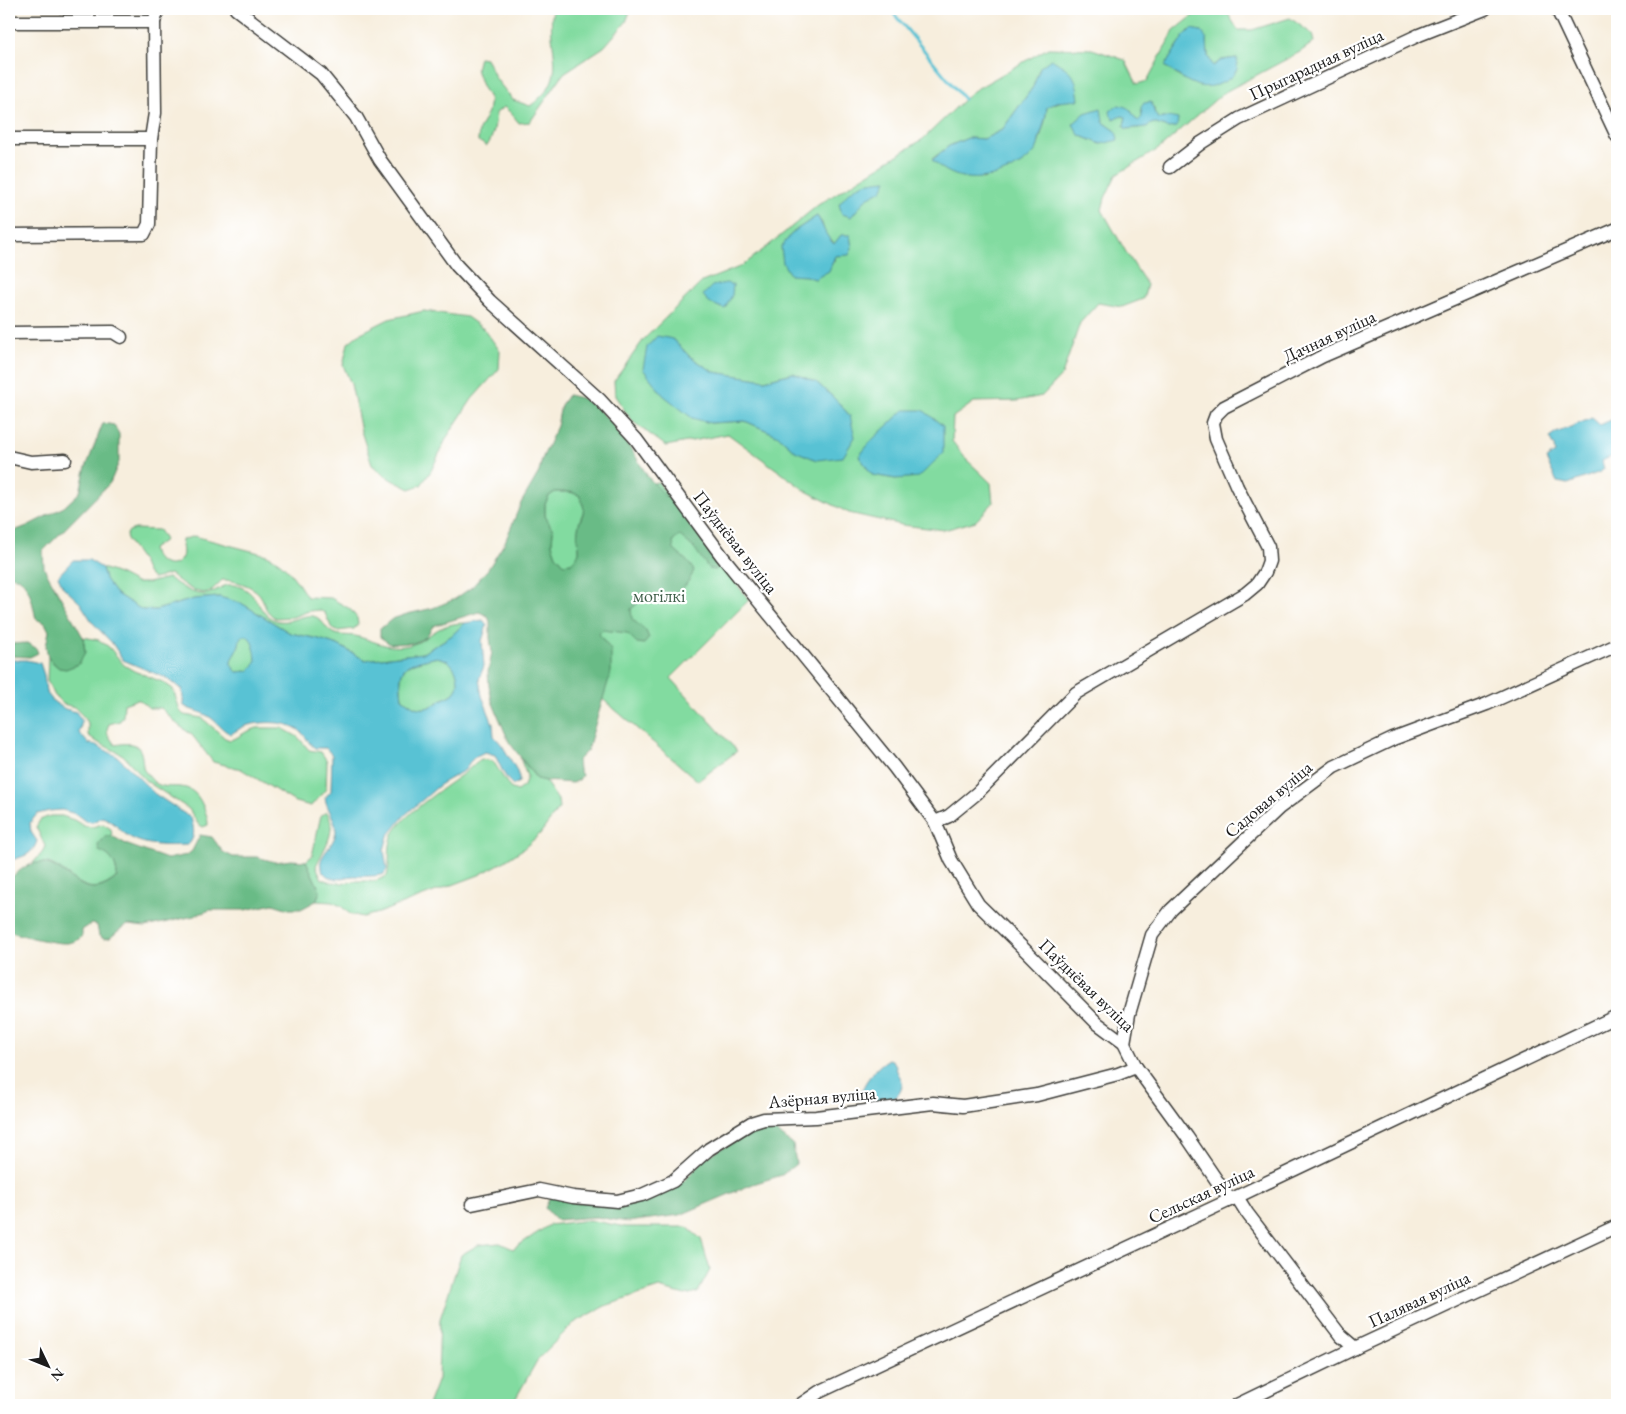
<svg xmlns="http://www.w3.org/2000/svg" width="1626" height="1414" viewBox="0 0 1626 1414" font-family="'EB Garamond',serif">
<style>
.green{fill:#82dba0;stroke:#4f7c5e;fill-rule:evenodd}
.forest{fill:#69bb86;stroke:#426c51;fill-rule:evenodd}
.water{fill:#58c2d4;stroke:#3a6f78;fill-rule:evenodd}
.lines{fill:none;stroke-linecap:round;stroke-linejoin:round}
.stream{stroke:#58c2d4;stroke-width:3}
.minor-casing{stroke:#3d3c39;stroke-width:15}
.minor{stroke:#fff;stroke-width:12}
.labels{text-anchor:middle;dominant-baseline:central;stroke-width:4.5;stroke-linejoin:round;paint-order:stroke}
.street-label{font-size:18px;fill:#1c1c1c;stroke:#fff}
.park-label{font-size:18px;fill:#405f4a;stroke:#fff}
</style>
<rect width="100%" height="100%" fill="#fff"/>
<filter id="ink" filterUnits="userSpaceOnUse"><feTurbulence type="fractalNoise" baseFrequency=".02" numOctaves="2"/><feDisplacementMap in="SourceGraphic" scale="10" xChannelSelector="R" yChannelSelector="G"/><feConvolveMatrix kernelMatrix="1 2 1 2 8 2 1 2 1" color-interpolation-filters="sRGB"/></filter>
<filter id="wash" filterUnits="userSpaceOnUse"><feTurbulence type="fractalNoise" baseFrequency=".0096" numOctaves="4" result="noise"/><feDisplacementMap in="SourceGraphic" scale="20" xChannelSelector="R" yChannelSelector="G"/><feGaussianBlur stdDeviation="1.12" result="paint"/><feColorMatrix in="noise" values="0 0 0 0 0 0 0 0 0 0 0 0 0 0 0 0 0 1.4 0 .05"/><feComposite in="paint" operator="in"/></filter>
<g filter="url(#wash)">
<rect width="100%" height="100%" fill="#f7eedd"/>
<g class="green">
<path d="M553 9H631L626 22 604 47 564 73 530 122 519 123 511 113 504 107 496 113C495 125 494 136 487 146L478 141 479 130 488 112 490 100 482 86 476 69 479 57 486 58 496 79 513 100 530 106C573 75 545 49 553 9Z"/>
<path d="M1225 9 1238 30H1252L1290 18 1312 34 1314 42 1300 52 1223 93 1160 148 1116 175 1105 198 1102 210 1126 252 1147 285 1143 299 1122 307 1098 303 1080 323 1062 375 1042 396 1017 401 974 402 953 417 952 441 966 459 991 483 993 503 976 521 944 530 902 525 849 513 806 491 728 434 666 446 632 421 615 396 614 381 644 339 702 282 742 266 768 246 818 205 923 139 973 91 1048 48 1092 49 1125 60 1137 84 1147 81 1174 31 1200 10ZM1191 29 1207 39 1208 56 1213 66 1222 60 1237 58 1181 78 1165 66 1183 38ZM1040 67 1064 100 1047 107 1045 121 1037 148 1022 164 1005 171 982 179 932 159 949 146 968 138 984 139 1002 130 1033 87ZM1154 108 1155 114 1159 119 1168 117 1169 128 1153 123 1146 127 1126 129 1124 126 1126 117 1122 116 1132 112 1134 118 1138 121ZM1103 122 1116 131 1101 144 1079 135ZM817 216 822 223 825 235 835 244 841 235V255L835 256 834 262 816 279 806 276 793 232ZM673 339 689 356 713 372 765 380 793 373 816 382 835 399 850 416 795 451 777 435 745 421 710 423ZM904 410 896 479 872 475 859 456Z"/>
<polygon points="424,311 467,317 485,330 500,351 499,369 472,399 447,437 431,471 421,485 410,489 390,479 372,465 361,431 351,384 343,365 348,343 359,334 389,319"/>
<polygon points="658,482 749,600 671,678 737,751 698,781 584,683 631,488"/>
<path d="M555 492H570L579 495C589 513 580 512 578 529 575 543 589 563 564 564L556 555 552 544 553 530 545 516V504L549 496Z"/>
<path d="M135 529 159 530 165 540 152 549C154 562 172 572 181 559 185 553 181 546 182 540L194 536 267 555C287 564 295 579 307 597L331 598 350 609 357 618 358 624 354 629 337 631 332 629 325 613 320 610 309 611 293 617 275 618C262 608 267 606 260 595 253 585 233 580 222 580 219 583 215 588 210 591 198 598 179 581 170 574L154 579C145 574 146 568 141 560 136 551 130 547 126 536L129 531Z"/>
<path d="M102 568 121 575 136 583H148L168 578C180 585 195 598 210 593 220 589 226 582 238 586 261 593 257 617 279 621 291 623 302 614 313 616 323 618 324 628 333 633 338 636 348 635 355 636 376 641 387 650 410 645 423 642 431 632 443 627 450 624 458 623 465 623L451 636 423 653 365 660 338 645 319 639 290 633 241 603 219 597 194 599 156 610H142L115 593 105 579Z"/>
<path d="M242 636H248C254 643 256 654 256 663L248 671 237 672C225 661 234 658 238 647 240 643 239 640 242 636Z"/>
<path d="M83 637 99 640 109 647 124 665 134 671 163 682 173 689 180 711 184 715 202 718 225 738 230 740 236 738 246 732 257 728H282L298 737 309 750 321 752 327 761 326 789 311 806 295 802 241 769 213 762 192 735 177 724 161 708H149L140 700H135L124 704 123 716 120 721 109 724 107 729 108 735 115 745C120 744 126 743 131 744 145 746 141 763 144 770 146 773 151 779 154 782 169 794 190 775 203 806 206 813 208 818 208 825L203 827 198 824 189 809 146 781 123 755 97 742 88 735V723L85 718 74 707 63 704 55 696 47 680 48 658 59 668 85 652Z"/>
<path d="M437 657C440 658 445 659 448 661 456 667 461 680 457 689 453 696 446 697 441 700 433 706 425 711 415 707 411 705 406 701 402 698 397 662 406 665 437 657Z"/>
<path d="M520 758 537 779 545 781 558 800 559 808 540 834 523 849 505 861 479 875 378 913 363 917 350 914 341 906 332 902 316 901 320 891 306 861 312 856 321 815 327 812C338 831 324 848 316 866L322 879 331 882 342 883 356 881H375L387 876C391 862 387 848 393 834 403 815 442 789 460 776 468 771 473 764 481 759L493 761 510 788 517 791 524 786 527 776Z"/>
<path d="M50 816H62L74 820 84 826 92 827 103 824 111 829 112 836H106L100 851C111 855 117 864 117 877 87 902 77 877 51 864 46 862 38 863 32 864L42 853 45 846 36 827 40 820Z"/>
<polygon points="589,1220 626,1227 687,1227 701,1239 710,1270 698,1292 685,1295 659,1288 605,1306 574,1323 538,1359 512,1405 428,1405 438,1379 440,1319 461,1255 478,1245 500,1243 513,1249 549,1225"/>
</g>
<g class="forest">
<path d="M568 395 581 398 596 407 613 424 633 452 648 477 716 550 721 562 716 570 709 569 695 549 679 535 673 542 674 550 686 560 694 570C689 585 676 595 664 604L643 599 631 609 632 619 646 631 649 638 644 644 637 643 627 633 602 630 599 634 611 650V672L589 745 587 751 578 760 579 770 582 775 579 780 573 783 545 781 537 779 509 742 492 701 489 686 488 672 492 652 490 638V622L488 616 479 612 433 626 426 637 414 643 390 644 380 637V629L392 619 407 614 433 608 455 599 472 587 488 569 505 542 521 503 539 472 542 459 557 426 561 405ZM555 492H570L579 495C589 514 580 513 578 530 575 545 586 550 571 563L564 564 556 555 552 544 553 530 545 516V504L549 496Z"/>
<path d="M103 423 114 425 119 434V462L110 483 43 551 44 568 83 637 85 652 79 664 66 669 59 668 48 658 46 646 49 631 45 623 36 619C32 603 30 576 9 576V531H14L27 526 64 507 80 492 85 470Z"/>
<polygon points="27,643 36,648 38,653 30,657 9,656 9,644"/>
<path d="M200 835 212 837 223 852 233 857H257L275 862 291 860 306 861 320 891 316 901 301 909H289L273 904 245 910H210L194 916 145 927 128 925 123 927 110 938 104 939 99 936 97 925 91 924 82 930V936C79 940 74 942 68 943 55 944 22 936 9 931V879C16 874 24 866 32 864 66 854 79 911 117 877 117 864 111 855 99 851L98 845 106 836H112L128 845 167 859 187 855 192 851Z"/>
<polygon points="753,1131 777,1132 793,1145 796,1164 782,1175 753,1184 680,1215 628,1222 596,1217 556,1220 545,1208 550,1197 631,1202 659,1195 685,1180 706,1157"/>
</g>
<g class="water">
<path d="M1191 29 1201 31 1207 39 1208 56 1213 66 1222 60 1237 58C1237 61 1238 66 1237 69 1231 82 1212 89 1199 86 1186 82 1176 74 1165 66L1183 37Z"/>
<path d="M1051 59C1073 72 1076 74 1079 100L1057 102 1047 107C1046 116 1044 124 1041 133 1039 138 1039 144 1037 148 1032 157 1022 164 1014 168 984 182 957 184 932 160L949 146 968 138 984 139 1002 130 1033 87 1040 67Z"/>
<path d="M1151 102 1155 114 1159 119 1168 117 1178 119 1177 127 1169 128 1153 123 1146 127 1126 129 1124 126 1126 117 1122 116 1114 119 1111 116 1110 111 1119 105C1135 109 1129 112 1138 121L1142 117 1141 107 1144 103Z"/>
<polygon points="1101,108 1103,122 1116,131 1118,140 1101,144 1079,135 1073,124 1085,113"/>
<path d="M887 180 882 190 867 198 851 217 842 214 839 204C855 184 862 182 887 180Z"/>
<path d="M817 216C825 228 823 233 834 244L841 235H850L852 248 849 255 835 256 829 271 815 279 806 276 790 275 783 263 781 247 793 232Z"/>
<polygon points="726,283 733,285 732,295 725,309 709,303 703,295 712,286"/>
<polygon points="657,336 673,339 689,356 714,372 765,380 793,373 816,382 835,399 850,416 855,437 843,457 817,460 795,451 777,435 745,421 710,423 692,418 663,395 643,369 647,347"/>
<polygon points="904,410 923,410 943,426 943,453 919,477 896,479 872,475 859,456 873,439"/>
<polygon points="1592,418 1600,425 1613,419 1617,422 1617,454 1602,461 1604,469 1600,472 1568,484 1557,482 1546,459 1555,453 1554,447 1549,438 1556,433"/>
<path d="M73 560H89L102 568 105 579 115 593 142 610H156L194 599 219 597 241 603 290 633 319 639 338 645 365 660 423 653 451 636 465 623 483 620 487 625 482 641 484 666 479 679 482 696 493 724 494 736 502 745 516 769 519 777V782L513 785 508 780 503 772 495 755 485 752 476 756 469 763 465 770 442 783 405 815 388 836 384 850 387 869 384 874C374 877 364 876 353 876 348 876 343 879 338 879 326 879 317 869 322 858 326 850 336 840 336 831 336 819 327 810 325 798L331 791 332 755 326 748H315C307 742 308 739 302 733 291 720 260 721 245 726 240 728 236 731 231 734 221 730 217 721 208 716 200 711 192 711 184 706L182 689 166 678 123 660 112 643 93 623 80 603 63 587 58 576ZM242 636H248C254 643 256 654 256 663L248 671 237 672C225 661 234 658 238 647 240 643 239 640 242 636ZM437 657C440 658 445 659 448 661 456 667 461 680 456 690 453 696 446 697 441 700 433 706 425 711 415 707 411 705 406 701 402 698 397 662 406 665 437 657Z"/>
<path d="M9 660H26L40 663 44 675 46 692 54 702 65 709 76 712 82 721 79 733 88 743 96 745 118 757 155 794 191 818C194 828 196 837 188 845 167 846 141 847 124 833 115 825 113 821 102 817L93 822 85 821 76 814 62 810 49 811 37 814 30 823 31 832 37 841C32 856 23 856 9 861Z"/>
<path d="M889 1059C896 1061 895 1065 897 1071 899 1076 903 1080 902 1085 901 1100 878 1111 865 1101 865 1100 862 1095 861 1094 863 1082 878 1065 889 1059Z"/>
</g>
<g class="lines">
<polyline class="stream" points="890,9 964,99"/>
</g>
</g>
<g filter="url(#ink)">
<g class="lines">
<g class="minor-casing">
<g id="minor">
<polyline points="236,9 321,74 356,117 380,160 457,266 490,301 600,400 636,439 722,556 894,767 935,822 951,860 978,904 1028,953 1097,1023 1124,1043 1136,1067 1187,1137 1230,1200"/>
<polyline points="1557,9 1617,136"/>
<polyline points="9,22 154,22"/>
<polyline points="9,139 151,139"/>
<polyline points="1170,167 1201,143 1239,119 1419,35 1485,9"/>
<polyline points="9,235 144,234 149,224 151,139 155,113 154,22 158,9"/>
<polyline points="9,333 113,332 121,337"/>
<polyline points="9,457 31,462 65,460"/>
<polyline points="935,822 949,816 977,793 1076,693 1245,594 1257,584 1265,572 1269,561 1268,547 1237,487 1216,439 1213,423 1216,415 1224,407 1323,356 1617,229"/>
<polyline points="1124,1043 1129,1014 1152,935 1171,910 1279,808 1334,767 1393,739 1487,704 1617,645"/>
<polyline points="1237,1197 1247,1213 1341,1336 1355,1348"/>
<polyline points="472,1204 539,1190 573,1197 617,1201 642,1195 673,1181 709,1149 751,1123 764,1119 816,1117 933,1103 963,1106 1037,1095 1118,1074 1136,1067"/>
<polyline points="800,1405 819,1392 1230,1200 1617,1016"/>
<polyline points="1237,1405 1355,1348 1617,1226"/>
</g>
</g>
<use href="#minor" class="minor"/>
</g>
</g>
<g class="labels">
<g class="street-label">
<text transform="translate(1316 64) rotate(-25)">Прыгарадная вуліца</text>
<text transform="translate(1329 336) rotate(-25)">Дачная вуліца</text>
<text transform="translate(736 542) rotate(52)">Паўднёвая вуліца</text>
<text transform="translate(1268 799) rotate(-40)">Садовая вуліца</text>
<text transform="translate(1087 985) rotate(44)">Паўднёвая вуліца</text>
<text transform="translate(822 1097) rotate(-5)">Азёрная вуліца</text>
<text transform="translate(1201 1194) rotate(-25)">Сельская вуліца</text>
<text transform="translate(1419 1299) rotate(-25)">Палявая вуліца</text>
</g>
<g class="park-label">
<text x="659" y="595">могілкі</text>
</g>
</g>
<rect width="1626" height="1414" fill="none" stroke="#fff" stroke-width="30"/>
<g transform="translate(48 1366) rotate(133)" stroke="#ffffff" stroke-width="4" paint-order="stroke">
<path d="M0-4L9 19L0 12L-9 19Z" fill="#1c1c1c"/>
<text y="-8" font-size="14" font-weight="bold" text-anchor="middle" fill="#1c1c1c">N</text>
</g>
</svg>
